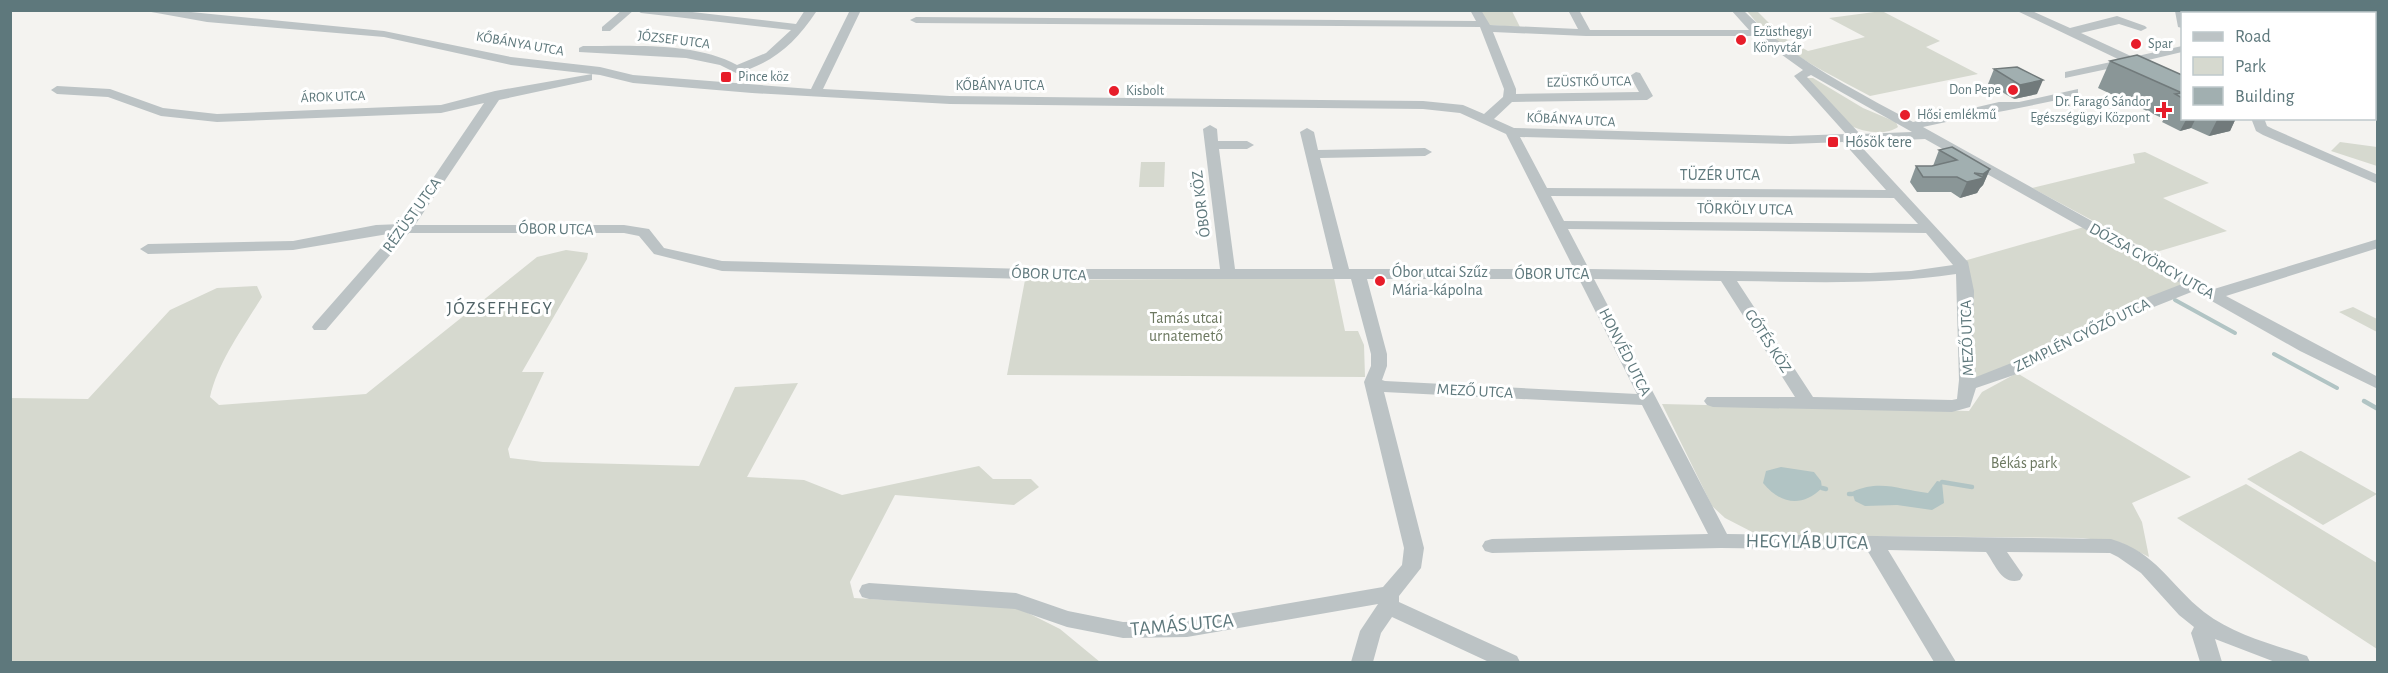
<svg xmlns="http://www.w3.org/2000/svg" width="2388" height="673" viewBox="0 0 2388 673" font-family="'Alegreya Sans',sans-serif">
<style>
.green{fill:#d6d9cf}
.water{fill:#b1c4c4}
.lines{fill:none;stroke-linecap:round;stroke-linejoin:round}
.stream-far1{stroke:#b1c4c4;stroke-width:4}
.stream{stroke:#b1c4c4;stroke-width:4.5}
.minor{fill:#bcc3c5;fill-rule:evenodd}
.wall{fill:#8a9697}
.shaded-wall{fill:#717a7b}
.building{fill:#a1afb0;stroke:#717a7b;stroke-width:1.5}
.poi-dot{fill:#e71d2a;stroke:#fff;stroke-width:2}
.labels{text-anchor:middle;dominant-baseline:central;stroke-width:6;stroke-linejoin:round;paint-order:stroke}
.far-poi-label{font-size:14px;fill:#5e787c;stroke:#fff;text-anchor:start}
.far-street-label{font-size:14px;fill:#5e787c;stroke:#fff}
.poi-label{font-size:16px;fill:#5e787c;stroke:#fff;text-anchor:start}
.street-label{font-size:16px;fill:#5e787c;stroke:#fff}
.park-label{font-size:16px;fill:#6d7961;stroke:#fff}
.neighbourhood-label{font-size:18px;letter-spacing:1.5px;fill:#506367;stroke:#fff}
.near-street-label{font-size:20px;fill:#5e787c;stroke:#fff}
</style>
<rect width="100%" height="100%" fill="#f4f3f0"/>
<g class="green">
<polygon points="1481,11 1512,11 1520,27 1489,25"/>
<path d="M1747 11H1757L1784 38 1808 51 1865 37 1829 18 1882 11 1940 41 1926 47 1978 74 1870 96C1826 72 1778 51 1747 11Z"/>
<path d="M1806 78H1813L1863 108 1896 122 1898 127C1886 136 1862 132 1849 125Z"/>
<polygon points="2340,142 2377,147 2377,166 2331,151"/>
<polygon points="2145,152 2209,183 2163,198 2227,231 2153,253 2032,188 2135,163 2133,154"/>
<polygon points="1141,162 1165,162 1164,187 1139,187"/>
<polygon points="2084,227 2194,285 1969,384 1960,262"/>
<path d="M566 250 588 253 587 259 522 372H544L508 449 510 458 543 462 699 466 735 387 798 383 747 477 804 480 842 495 979 466 993 479H1031L1039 487 1014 505 895 495 850 582 854 598 1018 608 1060 629 1100 662H11L10 398 88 399 170 310 217 288 257 286 262 297C243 328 218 362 210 397L219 405 366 394 537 257Z"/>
<polygon points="1334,278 1345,331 1358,331 1364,345 1365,377 1007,375 1025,280"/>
<polygon points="2353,307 2377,319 2377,332 2339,312"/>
<polygon points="2017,373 2191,477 2132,503 2142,522 2149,557 2121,543 2083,538 1758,535 1725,518 1712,506 1662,404 1969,411 1982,392"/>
<polygon points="2300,451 2301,451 2377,494 2323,525 2247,479"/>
<polygon points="2246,484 2377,563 2377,649 2177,518"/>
</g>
<g class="water">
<path d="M1781 467 1814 472 1821 481 1822 488C1802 508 1780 504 1763 483L1766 471Z"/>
<path d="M1937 481 1942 482 1944 503 1932 510 1897 505 1865 506 1855 501 1852 492C1881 479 1900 490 1928 493Z"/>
</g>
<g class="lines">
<g class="stream-far1">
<polyline points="2175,300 2235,333"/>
<polyline points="2274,354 2337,388"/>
</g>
<g class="stream">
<polyline points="2364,401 2378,409"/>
<polyline points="1942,482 1972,487"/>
<polyline points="1822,488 1826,489"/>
<polyline points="1849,494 1852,494"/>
</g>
<g class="minor">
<path d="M140 10H171L384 31 511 57 600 67 633 75 811 89 850 10H861L823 89 950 96 1423 101 1463 105 1484 114 1503 97 1504 89 1480 27 916 23 910 20 916 17 1476 21 1470 10H1481L1490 25 1578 29 1568 10H1579L1590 30H1749L1731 10H1743C1792 59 1853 89 1913 122L1999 102H2019L2078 89V95C2027 108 1975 115 1923 127L2214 289 2378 239V248L2226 296 2378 377V389L2300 351 2194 291 2121 320 2014 375 1976 388 1970 407 1952 412 1713 407 1707 405 1704 401 1707 397H1795L1721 281 1594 279 1727 534 2111 539C2156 552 2170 585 2204 612 2234 635 2272 644 2307 656L2310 662H2275L2215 639 2222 662H2200L2191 633 2194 627 2179 615 2141 573 2118 557 2110 553 2007 552 2023 575 2020 580C2002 586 1995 564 1986 552L1888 550 1956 662H1934L1867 550 1721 548 1492 553 1485 551 1482 546 1485 541 1492 539 1708 534 1642 405 1384 392 1424 548 1421 568 1399 596V602L1517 656 1520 662H1489L1392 617 1381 633 1373 662H1351L1360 631 1378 604 1187 637 1123 638 1067 627 1015 609 869 599 862 597 859 591 862 585 869 583 1016 593 1068 611 1123 622 1187 621 1383 587 1402 565 1404 548 1364 382 1371 366V354L1351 279H1024L722 271 654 254 639 236 624 233H409L326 330H314L312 327 314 324 394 233 293 250 148 254 140 249 148 244 293 241 376 225 402 224 484 103 441 113 217 122 161 116 108 97 57 94 51 90 57 86 110 89 163 108 217 114 441 105 495 91 592 74V80L499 100 415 225H624L649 229 664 248 722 261 1024 269H1220L1203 129 1210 125 1217 129 1218 141H1247L1254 145 1247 149H1219L1235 269H1333L1300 132 1307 128 1314 132 1318 150 1425 148 1432 152 1425 156 1320 158 1349 269H1574L1506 134 1460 113 1423 109 950 104 752 93 633 83 600 75 511 65 384 37 207 22ZM1493 32 1586 36H1756L1803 70 1794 76 1846 134 1790 136 1514 128 1494 119 1512 102 1647 100 1653 96 1640 73 1636 72 1630 76 1639 92 1516 94V89ZM1811 75 1912 132 1860 134 1807 77ZM1520 137 1790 144 1843 142 1886 190 1547 188ZM1925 139 2182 284 2125 306 2014 362 1976 377 1973 350 1974 291 1968 262 1857 142ZM1551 196 1894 198 1918 224 1564 221ZM1568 229 1926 233 1953 265 1911 271 1870 273 1589 269ZM1956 274 1959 380 1957 399 1952 400 1813 397 1737 281C1811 282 1883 285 1956 274ZM1367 279H1579L1637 394 1385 381 1382 380 1387 366V354Z"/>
<polygon points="622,10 634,10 610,31 602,31 602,27"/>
<path d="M636 10H675L796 24 805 10 816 12C795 43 774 63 736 73L720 65 686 58 579 52V48L583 46C629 46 696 42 737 65L766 53 791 30 641 13Z"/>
<polygon points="2015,10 2030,10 2070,28 2117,16 2145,26 2147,28 2141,31 2119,24 2081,33 2133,57 2182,46 2182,52 2144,61 2182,79 2182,87 2131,64 2065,78 2065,72 2120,60"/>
<polygon points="2194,10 2182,14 2182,28 2178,27 2175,11"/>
<polygon points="2249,10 2264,10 2267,14 2252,14"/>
<rect x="2374" y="55" width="4" height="12"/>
<polygon points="2374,100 2378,101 2378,109 2374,108"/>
<polygon points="2251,118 2264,118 2267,126 2273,129 2378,175 2378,184 2263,135 2256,131"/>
</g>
</g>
<g class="wall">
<polygon points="2291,10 2378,10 2378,26 2374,27 2374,14 2289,14"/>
<polygon points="2110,61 2182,75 2182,118 2236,118 2230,131 2209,136 2191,128 2180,131 2162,122 2164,119 2098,88"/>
<polygon points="1994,69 2037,94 2014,99 1988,84"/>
<polygon points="1939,150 1990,169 1983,185 1980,188 1977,193 1960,198 1951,192 1917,192 1910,182 1916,166 1933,166"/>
</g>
<g class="shaded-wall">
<polygon points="2374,14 2378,14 2378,26 2374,27"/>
<polygon points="2043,80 2037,94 2014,99 2020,85"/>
<polygon points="2187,118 2196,118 2191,128 2180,131"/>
<polygon points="2218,118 2236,118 2230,131 2209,136"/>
<polygon points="1990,169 1983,185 1980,188 1977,193 1960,198 1967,182 1982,178 1983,174"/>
</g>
<g class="building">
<polygon points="2323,10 2378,10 2378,14 2374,15 2374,14 2331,14"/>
<polygon points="2137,55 2182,75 2182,98 2175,94 2182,93 2110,61"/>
<polygon points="2017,67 2043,80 2020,85 1994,69"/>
<polygon points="1952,147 1990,169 1983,174 1974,173 1984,178 1967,182 1957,177 1923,177 1916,166 1932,166 1957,160 1939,150"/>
</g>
<g class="poi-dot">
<circle cx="1741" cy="40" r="6"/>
<circle cx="2136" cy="44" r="6"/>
<rect x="720" y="71" width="12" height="12" rx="3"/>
<circle cx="2013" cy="90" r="6"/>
<circle cx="1114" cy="91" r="6"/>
<path d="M2161 101h6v6h6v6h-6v6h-6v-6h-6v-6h6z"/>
<circle cx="1905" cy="115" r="6"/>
<rect x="1827" y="136" width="12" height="12" rx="3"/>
<circle cx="1380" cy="281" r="6"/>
</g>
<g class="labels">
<g class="far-poi-label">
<text x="1753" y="32">Ezüsthegyi<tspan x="1753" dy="16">Könyvtár</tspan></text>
<text x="2148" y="44">Spar</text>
<text x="738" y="77">Pince köz</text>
<text x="2001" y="90" text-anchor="end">Don Pepe</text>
<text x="1126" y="91">Kisbolt</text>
<text x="2150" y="102" text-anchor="end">Dr. Faragó Sándor<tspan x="2150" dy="16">Egészségügyi Központ</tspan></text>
<text x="1917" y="115">Hősi emlékmű</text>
</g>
<g class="far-street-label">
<text transform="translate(674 40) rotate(7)">JÓZSEF UTCA</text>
<text transform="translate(520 44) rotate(10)">KŐBÁNYA UTCA</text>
<text transform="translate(1589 82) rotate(-1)">EZÜSTKŐ UTCA</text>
<text x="1000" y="86">KŐBÁNYA UTCA</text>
<text transform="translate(333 97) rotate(-2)">ÁROK UTCA</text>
<text transform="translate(1571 120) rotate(3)">KŐBÁNYA UTCA</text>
</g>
<g class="poi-label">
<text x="1845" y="142">Hősök tere</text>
<text x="1392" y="272">Óbor utcai Szűz<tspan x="1392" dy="18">Mária-kápolna</tspan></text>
</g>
<g class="street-label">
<text x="1720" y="175">TÜZÉR UTCA</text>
<text transform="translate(1201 204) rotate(-97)">ÓBOR KÖZ</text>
<text transform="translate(1745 209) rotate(1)">TÖRKÖLY UTCA</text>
<text transform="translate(412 215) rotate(-54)">RÉZÜST UTCA</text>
<text transform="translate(556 229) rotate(1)">ÓBOR UTCA</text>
<text transform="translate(2152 261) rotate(29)">DÓZSA GYÖRGY UTCA</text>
<text transform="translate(1049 274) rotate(2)">ÓBOR UTCA</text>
<text x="1552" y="274">ÓBOR UTCA</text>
<text transform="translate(2082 335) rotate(-26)">ZEMPLÉN GYŐZŐ UTCA</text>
<text transform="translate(1967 338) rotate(-92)">MEZŐ UTCA</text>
<text transform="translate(1768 341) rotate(57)">GŐTÉS KÖZ</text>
<text transform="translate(1625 352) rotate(63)">HONVÉD UTCA</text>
<text transform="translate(1475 391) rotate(3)">MEZŐ UTCA</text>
</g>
<g class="park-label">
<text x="1186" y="318">Tamás utcai<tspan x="1186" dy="18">urnatemető</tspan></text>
<text x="2024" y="463">Békás park</text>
</g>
<g class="neighbourhood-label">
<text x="500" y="309">JÓZSEFHEGY</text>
</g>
<g class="near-street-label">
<text transform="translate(1807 542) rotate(1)">HEGYLÁB UTCA</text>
<text transform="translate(1182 625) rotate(-5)">TAMÁS UTCA</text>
</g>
</g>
<rect width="2388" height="673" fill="none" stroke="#5e787c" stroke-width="24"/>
<rect x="2181" y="12" width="195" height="108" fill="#ffffff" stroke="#bfc9cb" stroke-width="1.5"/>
<rect x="2193" y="32" width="30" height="9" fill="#bcc3c5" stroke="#bfc9cb" stroke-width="1.5"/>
<text x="2235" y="42" font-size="18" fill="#5e787c">Road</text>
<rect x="2193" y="57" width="30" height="18" fill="#d6d9cf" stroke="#bfc9cb" stroke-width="1.5"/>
<text x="2235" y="72" font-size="18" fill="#5e787c">Park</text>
<rect x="2193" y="87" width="30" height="18" fill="#a1afb0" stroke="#bfc9cb" stroke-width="1.5"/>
<text x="2235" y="102" font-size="18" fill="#5e787c">Building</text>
</svg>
